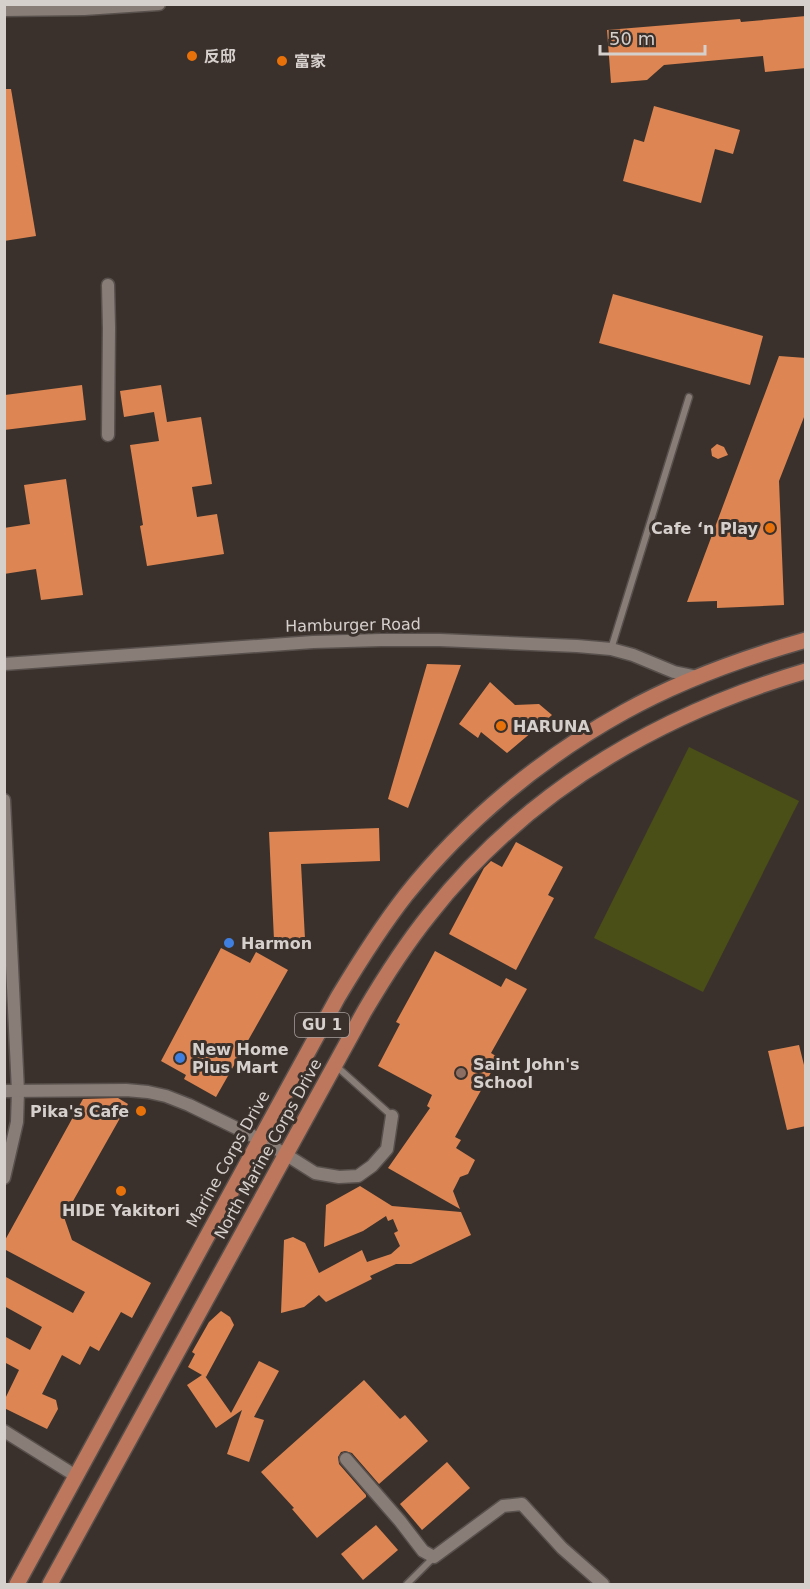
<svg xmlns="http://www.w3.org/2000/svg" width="810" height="1589" viewBox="0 0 810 1589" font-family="'DejaVu Sans','Noto Sans SC',sans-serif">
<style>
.pitch{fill:#494f17}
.building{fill:#dd8653}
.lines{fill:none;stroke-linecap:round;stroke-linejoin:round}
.service-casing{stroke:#58504c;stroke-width:9}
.minor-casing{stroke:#58504c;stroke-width:15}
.tertiary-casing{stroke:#58504c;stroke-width:15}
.primary-casing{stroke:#58504c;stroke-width:18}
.service{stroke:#887d77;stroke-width:6}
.minor{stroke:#887d77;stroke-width:12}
.tertiary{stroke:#887d77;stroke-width:12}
.primary{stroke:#bd775c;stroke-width:15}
.food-dot{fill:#e8710a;stroke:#3b312c;stroke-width:2}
.shop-dot{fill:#3f7fe0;stroke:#3b312c;stroke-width:2}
.education-dot{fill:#8d6e63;stroke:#3b312c;stroke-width:2}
.labels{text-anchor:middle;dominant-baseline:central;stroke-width:6;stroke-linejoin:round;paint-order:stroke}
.shield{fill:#3b312c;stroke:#a8a09d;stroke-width:1.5}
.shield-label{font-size:15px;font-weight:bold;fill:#d6d0cd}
.poi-label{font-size:16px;font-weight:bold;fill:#d6d0cd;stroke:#3b312c;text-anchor:start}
.street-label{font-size:16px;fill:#d6d0cd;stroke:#3b312c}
</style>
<rect width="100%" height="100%" fill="#3b312c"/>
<polygon class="pitch" points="689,747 799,801 703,992 594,938"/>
<g class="building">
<polygon points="806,16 806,68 765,72 763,56 664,65 647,80 611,83 607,30 740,19 741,22"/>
<polygon points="4,89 11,89 36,236 4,241"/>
<polygon points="654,106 740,130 733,154 715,149 701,203 623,181 634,139 644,142"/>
<polygon points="613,294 763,336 750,385 599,343"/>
<polygon points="779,356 806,358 806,412 779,481 784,605 717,608 717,601 687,602"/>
<polygon points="82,385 86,420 4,430 4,409 6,409 5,395"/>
<polygon points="161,385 167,422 201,417 212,484 192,487 197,517 217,514 224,554 147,566 140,526 143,525 130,445 159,441 154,412 124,417 120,391"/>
<polygon points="717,444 724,447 728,455 718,459 712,456 711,449"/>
<polygon points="66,479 83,595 41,600 36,569 4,574 4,528 30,524 24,485"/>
<polygon points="427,664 461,665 408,808 388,799"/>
<polygon points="490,682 515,705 539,704 552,715 507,753 481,732 478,738 459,724"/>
<polygon points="379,828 380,861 301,864 305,939 274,940 269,832"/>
<polygon points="516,842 563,867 548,895 554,898 516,970 449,934 484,868 491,861 502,867"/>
<polygon points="221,948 250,963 256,952 288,970 216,1097 184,1079 186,1075 161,1061"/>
<polygon points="435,951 501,987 506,978 527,989 491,1053 499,1058 455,1137 461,1140 456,1148 475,1160 468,1174 460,1177 453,1191 460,1209 388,1168 430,1108 427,1106 432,1095 378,1066 400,1024 396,1022"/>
<polygon points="799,1045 806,1073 806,1126 787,1130 768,1051"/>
<polygon points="118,1098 128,1104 64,1217 72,1240 151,1283 132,1318 121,1312 99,1351 90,1346 80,1365 62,1355 42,1394 56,1400 58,1409 47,1429 4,1408 4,1401 19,1370 4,1362 4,1336 30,1350 42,1327 4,1306 4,1276 73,1313 85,1292 4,1249 4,1242 83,1099"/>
<polygon points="360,1186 392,1206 461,1212 471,1235 411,1264 396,1264 370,1276 372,1279 326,1302 319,1295 304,1307 281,1313 284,1240 293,1237 305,1243 319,1273 362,1250 367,1262 391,1254 400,1246 394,1233 398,1231 393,1219 388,1221 386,1216 363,1231 324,1247 326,1205"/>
<polygon points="221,1311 230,1317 234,1325 206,1377 205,1376 231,1413 259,1361 279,1371 254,1417 264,1420 249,1462 227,1454 242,1410 216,1428 187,1385 202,1375 188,1367 195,1354 192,1352 209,1322"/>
<polygon points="364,1380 400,1419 405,1415 428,1441 379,1484 352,1453 345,1451 341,1452 338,1457 339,1464 366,1495 366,1497 317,1538 292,1509 294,1508 261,1472"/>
<polygon points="447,1462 470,1488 422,1530 400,1504"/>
<polygon points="376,1525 398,1550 363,1580 341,1554"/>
</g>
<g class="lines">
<g class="service-casing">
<g id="service">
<polyline points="611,649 689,397"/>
<polyline points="335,1065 392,1116"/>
<polyline points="407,1584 434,1557"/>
</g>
</g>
<g class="minor-casing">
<g id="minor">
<polyline points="4,10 84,9 159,4"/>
<polyline points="108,285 109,328 108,435"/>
<polyline points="4,800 18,1091 17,1122 4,1178"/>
<polyline points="4,1431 76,1476"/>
<polyline points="346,1459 400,1521 423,1551 434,1557 503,1506 522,1504 562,1548 603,1584"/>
</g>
</g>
<g class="tertiary-casing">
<g id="tertiary">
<polyline points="4,664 313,642 381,640 440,640 577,646 611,649 633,655 674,672 698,677"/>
<polyline points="4,1091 126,1090 148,1092 166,1096 189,1105 259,1139 285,1154 315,1173 339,1177 358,1176 372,1166 387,1149 392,1116"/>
</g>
</g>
<g class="primary-casing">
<g id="primary">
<path d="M17 1584 338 997C359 962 381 927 406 895 465 821 541 758 624 712 681 680 743 658 806 640"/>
<path d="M50 1584 364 1012C384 978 405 945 430 914 527 791 657 715 806 671"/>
</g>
</g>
<use href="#service" class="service"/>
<use href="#minor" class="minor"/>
<use href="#tertiary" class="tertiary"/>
<use href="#primary" class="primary"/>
</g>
<g class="food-dot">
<circle cx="192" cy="56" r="6"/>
<circle cx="282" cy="61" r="6"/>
<circle cx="770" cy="528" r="6"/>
<circle cx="501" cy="726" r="6"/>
<circle cx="141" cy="1111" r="6"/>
<circle cx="121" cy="1191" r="6"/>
</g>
<g class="shop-dot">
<circle cx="229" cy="943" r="6"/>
<circle cx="180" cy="1058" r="6"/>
</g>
<circle class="education-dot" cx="461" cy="1073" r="6"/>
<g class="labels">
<rect class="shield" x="295" y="1013" width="54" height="24" rx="4.5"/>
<g class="shield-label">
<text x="322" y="1025">GU 1</text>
</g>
<g class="poi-label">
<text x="204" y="56">反邸</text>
<text x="294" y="61">富家</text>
<text x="758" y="528" text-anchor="end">Cafe ‘n Play</text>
<text x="513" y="726">HARUNA</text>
<text x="241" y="943">Harmon</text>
<text x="192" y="1049">New Home<tspan x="192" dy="18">Plus Mart</tspan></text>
<text x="473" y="1064">Saint John's<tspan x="473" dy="18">School</tspan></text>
<text x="129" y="1111" text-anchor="end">Pika's Cafe</text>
<text x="121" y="1210" text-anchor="middle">HIDE Yakitori</text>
</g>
<g class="street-label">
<text transform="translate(353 625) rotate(-1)">Hamburger Road</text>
<text transform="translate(268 1149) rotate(-61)">North Marine Corps Drive</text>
<text transform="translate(228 1159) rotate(-61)">Marine Corps Drive</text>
</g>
</g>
<rect width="810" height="1589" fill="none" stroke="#d6d0cd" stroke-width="12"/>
<path d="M600 45v9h105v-9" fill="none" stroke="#d6d0cd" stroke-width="3"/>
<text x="609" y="45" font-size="18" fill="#d6d0cd" stroke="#3b312c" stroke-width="4.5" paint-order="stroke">50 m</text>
</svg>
